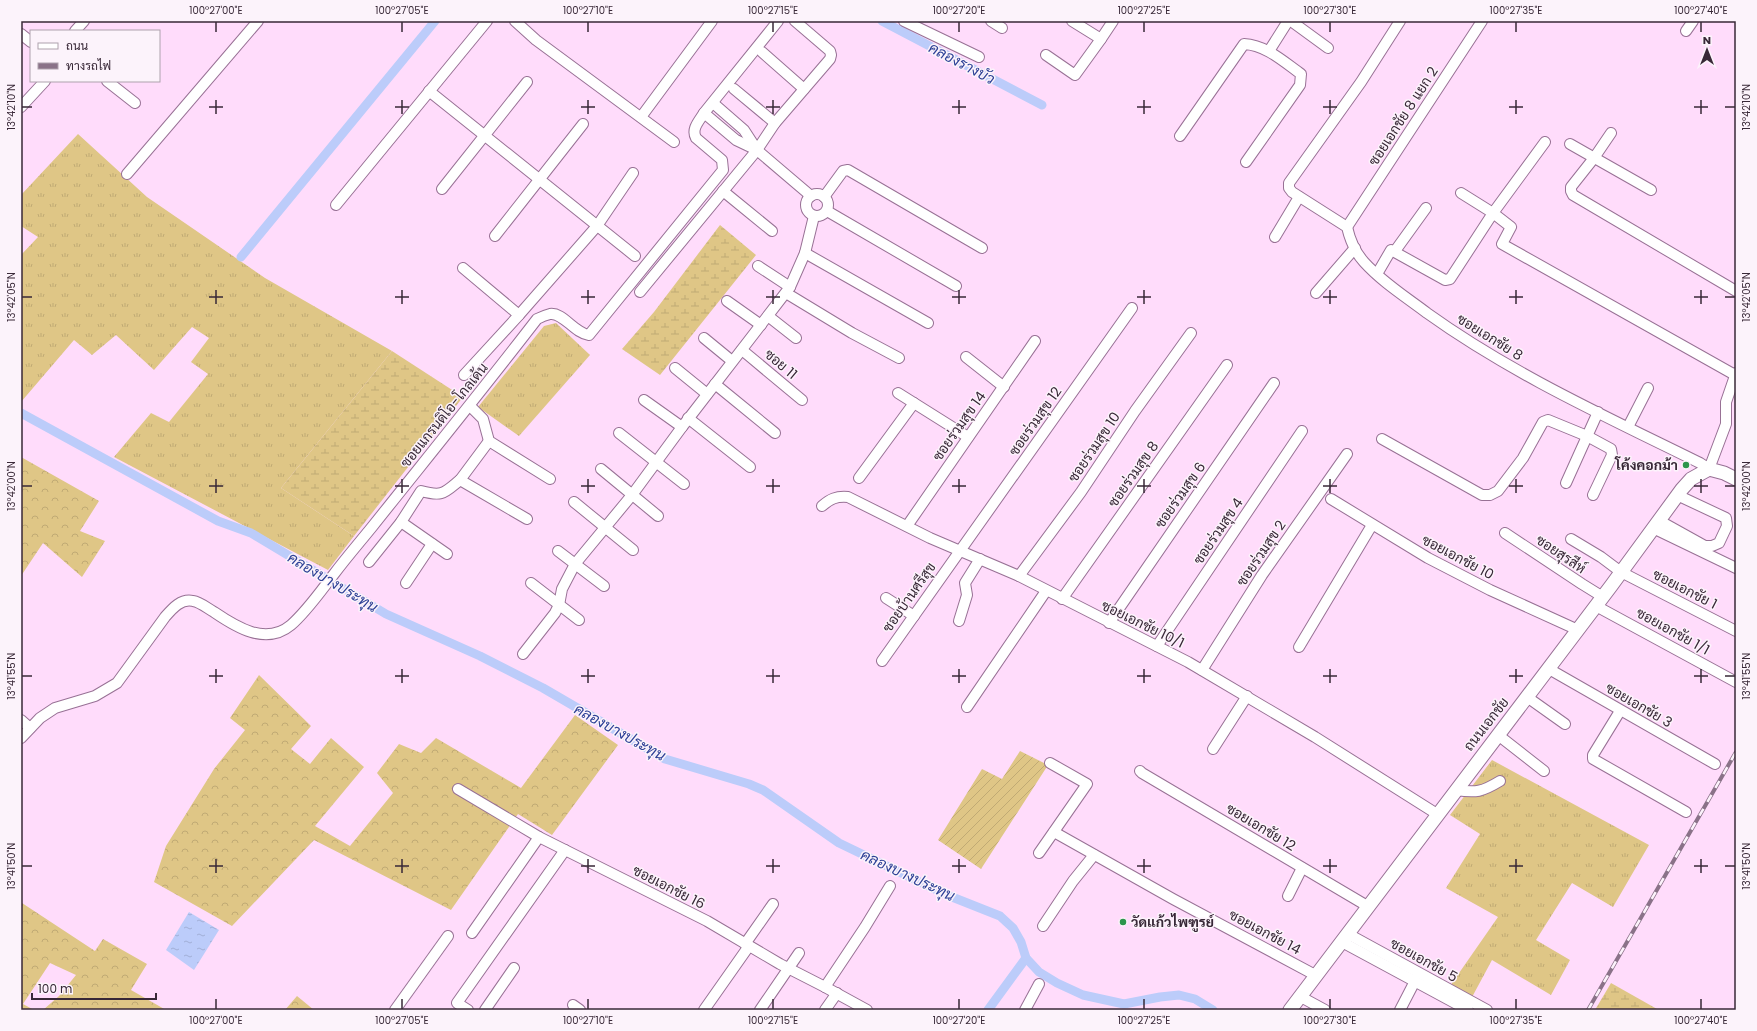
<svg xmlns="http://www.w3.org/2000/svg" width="1757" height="1031" viewBox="0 0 1757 1031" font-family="Poppins,Sarabun,sans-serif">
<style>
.grass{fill:url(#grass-tufts)}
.forest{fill:url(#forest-crowns)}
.wetland{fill:url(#wetland-marsh)}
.garden{fill:url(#garden-furrows)}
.water{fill:url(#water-ripples)}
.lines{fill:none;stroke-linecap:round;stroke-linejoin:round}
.canal{stroke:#bcccfa;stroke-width:9}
.minor-casing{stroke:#987195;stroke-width:12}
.major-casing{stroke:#987195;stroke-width:15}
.minor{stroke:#fff;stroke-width:10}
.major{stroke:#fff;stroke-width:13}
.rail-casing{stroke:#8a7288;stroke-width:4}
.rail{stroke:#fcf3fb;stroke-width:2.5;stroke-dasharray:8;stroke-linecap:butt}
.ticks{fill:none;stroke:#382837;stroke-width:1.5}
.poi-dot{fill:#2c954c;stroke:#fcf3fb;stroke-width:1.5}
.labels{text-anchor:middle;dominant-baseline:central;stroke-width:3;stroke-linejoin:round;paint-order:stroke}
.street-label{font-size:14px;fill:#382837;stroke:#fcf3fb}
.poi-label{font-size:14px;font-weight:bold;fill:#382837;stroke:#fcf3fb;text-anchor:end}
.water-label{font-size:15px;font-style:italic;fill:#2e4297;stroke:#fcf3fb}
.neatline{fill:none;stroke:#382837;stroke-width:1.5}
.ticks-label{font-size:10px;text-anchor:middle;fill:#382837}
</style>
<defs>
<pattern id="grass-tufts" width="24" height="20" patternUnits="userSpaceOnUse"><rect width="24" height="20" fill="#dfc686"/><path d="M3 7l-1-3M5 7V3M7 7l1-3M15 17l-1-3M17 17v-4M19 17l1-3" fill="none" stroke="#c0aa74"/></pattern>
<pattern id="forest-crowns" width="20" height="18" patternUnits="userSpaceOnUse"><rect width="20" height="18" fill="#dfc686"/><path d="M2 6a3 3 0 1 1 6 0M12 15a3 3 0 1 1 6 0" fill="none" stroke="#c0aa74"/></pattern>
<pattern id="wetland-marsh" width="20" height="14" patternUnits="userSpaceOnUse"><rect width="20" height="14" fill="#dfc686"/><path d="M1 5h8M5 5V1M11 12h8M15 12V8" fill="none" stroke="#c0aa74"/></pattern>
<pattern id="garden-furrows" width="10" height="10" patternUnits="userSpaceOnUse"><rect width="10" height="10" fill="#dfc686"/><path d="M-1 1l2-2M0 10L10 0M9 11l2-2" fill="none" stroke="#c0aa74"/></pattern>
<pattern id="water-ripples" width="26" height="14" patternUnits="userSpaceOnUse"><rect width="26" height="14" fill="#bcccfa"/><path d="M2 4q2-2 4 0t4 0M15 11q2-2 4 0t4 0" fill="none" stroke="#a2afd7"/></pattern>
</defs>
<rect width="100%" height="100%" fill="#ffdcfb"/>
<g class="grass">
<polygon points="78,134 147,197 265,278 392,351 281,488 354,536 328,570 114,457 151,413 169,422 208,374 191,362 209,338 192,327 154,370 116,335 92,355 74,340 21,402 21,255 38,237 21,226 21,195"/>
<polygon points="556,323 590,355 519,436 478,407 544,326"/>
<polygon points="1492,760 1649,845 1613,907 1572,883 1536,940 1570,960 1551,995 1492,960 1471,999 1450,986 1498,917 1446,888 1480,834 1450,815"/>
</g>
<g class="forest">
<polygon points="21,457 99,501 80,531 105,541 82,577 43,543 21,576"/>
<polygon points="259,675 311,726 291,749 310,764 331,738 364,767 315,826 350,846 393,793 377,773 399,744 421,753 436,738 521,788 575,715 618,745 552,835 518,814 451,910 314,840 232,926 154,882 166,846 214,769 245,730 230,718"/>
<polygon points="22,903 95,951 103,939 147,964 131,990 166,1010 43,1010 59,996 76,975 50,963 23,1004 34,1010 21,1010"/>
<polygon points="297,996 314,1010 285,1010"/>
</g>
<g class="wetland">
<polygon points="720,225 756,255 660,375 622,349 654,312"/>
<polygon points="392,351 463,397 354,536 281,488"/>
<polygon points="1611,983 1657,1009 1656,1010 1595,1010"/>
</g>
<polygon class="garden" points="1020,751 1048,765 981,869 938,840 982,769 1002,779"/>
<polygon class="water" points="189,912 219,930 194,970 166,950"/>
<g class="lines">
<g class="canal">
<polyline points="882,21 1042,105"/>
<polyline points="241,257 435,21"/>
<polyline points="21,413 218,521 251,533 386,614 480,656 543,688 665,759 749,784 763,790 839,843 947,895 1000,916 1013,928 1021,942 1026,958 1039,972 1057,983 1083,995 1124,1004 1160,997 1179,995 1195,999 1213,1010"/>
<polyline points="988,1010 1026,958"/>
</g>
<g class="minor-casing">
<g id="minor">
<polyline points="515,21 536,40 674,142"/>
<polyline points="904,21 979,57"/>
<polyline points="991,21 1002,28"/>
<polyline points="1072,21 1101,39 1113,21"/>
<polyline points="1291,21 1328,48"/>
<path d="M1400 21 1361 82 1289 183V188L1292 192 1347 227C1350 240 1355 252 1364 262 1382 282 1406 297 1427 313 1512 374 1607 417 1700 463L1709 469 1726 424V402L1736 373"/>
<polyline points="75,31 84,21"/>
<polyline points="1686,31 1693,21"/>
<polyline points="21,34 31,42"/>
<polyline points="1269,51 1288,21"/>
<polyline points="762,52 804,89"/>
<polyline points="1046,55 1075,75 1101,39"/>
<polyline points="107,81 135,103"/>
<polyline points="734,89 775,123"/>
<polyline points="429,91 635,256"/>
<polyline points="713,103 744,130 757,150"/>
<polyline points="21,107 45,81"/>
<polyline points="704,113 736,140 757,150 811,196"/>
<polyline points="641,117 712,21"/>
<polyline points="1611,133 1594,158 1571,187 1571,191 1573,195 1736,291"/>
<path d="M1180 136 1244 44C1266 45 1284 62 1301 74L1300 85 1246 162"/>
<polyline points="1545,142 1493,213 1511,227 1502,244 1735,375"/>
<polyline points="1570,144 1651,190"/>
<polyline points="127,174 258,21"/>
<polyline points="442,189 527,82"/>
<polyline points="723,191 772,231"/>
<circle cx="817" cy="205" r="11"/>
<polyline points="824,197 843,171 848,170 982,248"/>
<polyline points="336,205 487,21"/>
<polyline points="827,211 956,286"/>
<polyline points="1347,227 1482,21"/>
<polyline points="495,236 583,124"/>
<polyline points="1275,237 1299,197"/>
<polyline points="1395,251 1426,208"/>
<polyline points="805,253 928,323"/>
<polyline points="758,266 790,287"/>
<polyline points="463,268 519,315"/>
<polyline points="1377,274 1391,250 1445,280 1450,279 1493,213 1461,193"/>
<polyline points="640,292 757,150 775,123 830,59 831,55 830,51 795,21"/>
<polyline points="786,293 852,333 899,358"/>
<polyline points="1316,293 1355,248"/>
<polyline points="727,301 761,325"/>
<polyline points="768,316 796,338"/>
<polyline points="704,338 732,361"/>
<polyline points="742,350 802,400"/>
<polyline points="966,357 1004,387"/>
<polyline points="675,368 707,394"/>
<polyline points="464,375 519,315 597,226 633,173"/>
<polyline points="715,384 775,433"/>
<polyline points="898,393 968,437"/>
<polyline points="644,400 682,427"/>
<polyline points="470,406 483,419 489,441 550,479"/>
<polyline points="688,418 750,467"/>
<polyline points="1628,427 1648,388"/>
<polyline points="619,433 684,484"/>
<polyline points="1382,439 1482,495 1490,495 1498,491 1523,458 1543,422 1548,420 1587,436 1611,449 1612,455 1593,495"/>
<polyline points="489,441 460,480 527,519"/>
<polyline points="601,469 658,516"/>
<polyline points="859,478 914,403"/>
<polyline points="1566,483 1598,412"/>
<polyline points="1331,499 1428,558 1490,590 1578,630"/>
<polyline points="574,502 633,550"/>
<path d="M822 506C830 499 836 496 848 497L930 538 1019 576 1188 662 1315 737 1437 814"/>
<polyline points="1660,521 1705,546 1712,546 1719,543 1727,526 1726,518 1677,495"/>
<polyline points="401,522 447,554"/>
<polyline points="907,526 1035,341"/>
<polyline points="1653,528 1736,568"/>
<polyline points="1505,533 1582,584 1603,597"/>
<polyline points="1571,539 1601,557 1621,572 1736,631"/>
<polyline points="558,551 604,586"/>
<path d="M369 562 401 522 421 491C443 497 444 493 460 480"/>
<polyline points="1019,576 1081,492 1135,411 1191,333"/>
<polyline points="406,583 432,544"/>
<polyline points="531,583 579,620"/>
<polyline points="886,598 914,616"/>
<polyline points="1062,599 1227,365"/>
<polyline points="1596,606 1736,682"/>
<polyline points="959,621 967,595 965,583 980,559"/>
<polyline points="1109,623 1274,383"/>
<polyline points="1157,646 1302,431"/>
<polyline points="1299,647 1372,525"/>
<polyline points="523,654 555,613 559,605 562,589 575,564 632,495 682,427 790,287 805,253 814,216"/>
<polyline points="882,661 1132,308"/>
<polyline points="1549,669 1715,764"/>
<polyline points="1202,670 1262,575 1347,454"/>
<polyline points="1527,697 1565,724"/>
<polyline points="967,707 1046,591"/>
<polyline points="1620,711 1593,755 1593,759 1686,812"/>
<polyline points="21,720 30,728"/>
<polyline points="1498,735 1544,771"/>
<path d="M21 738 40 718 55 708 95 696 117 683 165 617C172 609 181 598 193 601 200 602 207 608 214 612 236 627 266 646 291 625 307 611 320 592 334 574 346 558 359 543 372 527 427 458 483 389 537 319 541 317 546 315 550 314 563 312 574 333 589 335L723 170 722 160 696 138C691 129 699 121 704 113L778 21"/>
<polyline points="1213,749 1247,696"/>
<polyline points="1140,771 1142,773 1369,907"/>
<polyline points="458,789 539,837 707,921 780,964 825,987 867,1010"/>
<path d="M1456 790C1476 793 1482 792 1500 781"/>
<polyline points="1054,832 1173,899 1317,976"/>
<polyline points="1039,853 1087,784 1050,763"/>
<polyline points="1288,896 1302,868"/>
<polyline points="1043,926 1073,881 1094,855"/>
<polyline points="472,933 539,837"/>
<polyline points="1348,934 1487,1010"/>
<polyline points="1342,942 1468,1010"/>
<polyline points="745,944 773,904"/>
<polyline points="825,987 865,927 890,886"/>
<polyline points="1301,997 1325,1010"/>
<polyline points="573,1005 580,1010"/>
<polyline points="395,1010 448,936"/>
<polyline points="468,1010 457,1003 565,850"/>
<polyline points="485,1010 514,968"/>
<polyline points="704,1010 749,946"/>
<polyline points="760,1010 799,953"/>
<polyline points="825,1010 837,993"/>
<polyline points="1025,1010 1039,984"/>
<polyline points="1400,1010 1415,981"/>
</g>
</g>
<g class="major-casing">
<polyline id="major" points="1290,1010 1611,586 1682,489 1691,479 1709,469 1724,473 1736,479"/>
</g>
<use href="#minor" class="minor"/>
<use href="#major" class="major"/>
<g class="rail-casing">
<polyline id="rail" points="1588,1010 1736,752"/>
</g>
<use href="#rail" class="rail"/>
</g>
<path class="ticks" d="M216 22V32M402 22V32M588 22V32M773 22V32M959 22V32M1144 22V32M1330 22V32M1516 22V32M1701 22V32M216 100V114M402 100V114M588 100V114M773 100V114M959 100V114M1144 100V114M1330 100V114M1516 100V114M1701 100V114M22 107H32M209 107H223M395 107H409M581 107H595M766 107H780M952 107H966M1137 107H1151M1323 107H1337M1509 107H1523M1694 107H1708M1725 107H1735M216 290V304M402 290V304M588 290V304M773 290V304M959 290V304M1144 290V304M1330 290V304M1516 290V304M1701 290V304M22 297H32M209 297H223M395 297H409M581 297H595M766 297H780M952 297H966M1137 297H1151M1323 297H1337M1509 297H1523M1694 297H1708M1725 297H1735M216 479V493M402 479V493M588 479V493M773 479V493M959 479V493M1144 479V493M1330 479V493M1516 479V493M1701 479V493M22 486H32M209 486H223M395 486H409M581 486H595M766 486H780M952 486H966M1137 486H1151M1323 486H1337M1509 486H1523M1694 486H1708M1725 486H1735M216 669V683M402 669V683M588 669V683M773 669V683M959 669V683M1144 669V683M1330 669V683M1516 669V683M1701 669V683M22 676H32M209 676H223M395 676H409M581 676H595M766 676H780M952 676H966M1137 676H1151M1323 676H1337M1509 676H1523M1694 676H1708M1725 676H1735M216 859V873M402 859V873M588 859V873M773 859V873M959 859V873M1144 859V873M1330 859V873M1516 859V873M1701 859V873M22 866H32M209 866H223M395 866H409M581 866H595M766 866H780M952 866H966M1137 866H1151M1323 866H1337M1509 866H1523M1694 866H1708M1725 866H1735M216 999V1009M402 999V1009M588 999V1009M773 999V1009M959 999V1009M1144 999V1009M1330 999V1009M1516 999V1009M1701 999V1009"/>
<g class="poi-dot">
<circle cx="1686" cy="465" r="4"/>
<circle cx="1123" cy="922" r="4"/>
</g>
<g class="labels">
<g class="street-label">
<text transform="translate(1403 116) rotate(-57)">ซอยเอกชัย 8 แยก 2</text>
<text transform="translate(1490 337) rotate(32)">ซอยเอกชัย 8</text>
<text transform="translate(781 364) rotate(40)">ซอย 11</text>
<text transform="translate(444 415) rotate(-51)">ซอยแกรนดิโอ-โกลเด้น</text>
<text transform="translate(1035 421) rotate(-55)">ซอยร่วมสุข 12</text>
<text transform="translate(959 426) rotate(-55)">ซอยร่วมสุข 14</text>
<text transform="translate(1094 447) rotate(-56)">ซอยร่วมสุข 10</text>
<text transform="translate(1133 474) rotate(-55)">ซอยร่วมสุข 8</text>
<text transform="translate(1180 495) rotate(-55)">ซอยร่วมสุข 6</text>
<text transform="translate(1218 531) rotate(-56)">ซอยร่วมสุข 4</text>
<text transform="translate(1261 553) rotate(-56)">ซอยร่วมสุข 2</text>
<text transform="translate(1561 554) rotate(34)">ซอยสุรสีห์</text>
<text transform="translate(1458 557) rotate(28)">ซอยเอกชัย 10</text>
<text transform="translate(1685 589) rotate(27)">ซอยเอกชัย 1</text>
<text transform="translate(909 597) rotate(-55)">ซอยบ้านศรีสุข</text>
<text transform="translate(1143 624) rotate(26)">ซอยเอกชัย 10/1</text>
<text transform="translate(1673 631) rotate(29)">ซอยเอกชัย 1/1</text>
<text transform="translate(1639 705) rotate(30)">ซอยเอกชัย 3</text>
<text transform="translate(1486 724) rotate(-52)">ถนนเอกชัย</text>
<text transform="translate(1261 827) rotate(31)">ซอยเอกชัย 12</text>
<text transform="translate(669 887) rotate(27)">ซอยเอกชัย 16</text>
<text transform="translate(1265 932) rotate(28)">ซอยเอกชัย 14</text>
<text transform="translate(1424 960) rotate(29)">ซอยเอกชัย 5</text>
</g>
<g class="poi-label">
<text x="1678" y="465">โค้งคอกม้า</text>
<text x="1131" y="922" text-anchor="start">วัดแก้วไพฑูรย์</text>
</g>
<g class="water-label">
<text transform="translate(962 63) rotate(28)">คลองรางบัว</text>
<text transform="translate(333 582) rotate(31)">คลองบางประทุน</text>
<text transform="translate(620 732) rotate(29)">คลองบางประทุน</text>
<text transform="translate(908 875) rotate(25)">คลองบางประทุน</text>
</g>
</g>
<rect width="1757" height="1031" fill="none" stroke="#fcf3fb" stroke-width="44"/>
<rect x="30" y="30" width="130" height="52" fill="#fcf3fb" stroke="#aea2ad"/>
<rect x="38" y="43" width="20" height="6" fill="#ffffff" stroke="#aea2ad"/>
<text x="66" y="50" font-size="12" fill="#382837">ถนน</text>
<rect x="38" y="63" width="20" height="6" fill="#8a7288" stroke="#aea2ad"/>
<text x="66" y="70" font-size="12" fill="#382837">ทางรถไฟ</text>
<g transform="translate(1707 50)" stroke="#fcf3fb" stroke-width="3" paint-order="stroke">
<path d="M0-3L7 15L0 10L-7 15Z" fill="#382837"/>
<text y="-6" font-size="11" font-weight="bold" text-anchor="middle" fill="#382837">N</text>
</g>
<path d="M32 993v6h124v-6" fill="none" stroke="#382837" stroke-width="2"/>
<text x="38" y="993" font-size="12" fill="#382837" stroke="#fcf3fb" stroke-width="3" paint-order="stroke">100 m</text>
<rect x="22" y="22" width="1713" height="987" class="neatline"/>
<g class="ticks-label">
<text x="216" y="14">100°27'00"E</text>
<text x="402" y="14">100°27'05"E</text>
<text x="588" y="14">100°27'10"E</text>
<text x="773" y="14">100°27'15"E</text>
<text x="959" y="14">100°27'20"E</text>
<text x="1144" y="14">100°27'25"E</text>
<text x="1330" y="14">100°27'30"E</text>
<text x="1516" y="14">100°27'35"E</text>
<text x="1701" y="14">100°27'40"E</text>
<text transform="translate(11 107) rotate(-90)" y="4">13°42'10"N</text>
<text transform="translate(1746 107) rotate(-90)" y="4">13°42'10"N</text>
<text transform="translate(11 297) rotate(-90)" y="4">13°42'05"N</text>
<text transform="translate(1746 297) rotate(-90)" y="4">13°42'05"N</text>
<text transform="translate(11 486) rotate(-90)" y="4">13°42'00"N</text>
<text transform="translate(1746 486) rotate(-90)" y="4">13°42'00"N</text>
<text transform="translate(11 676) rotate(-90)" y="4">13°41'55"N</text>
<text transform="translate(1746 676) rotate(-90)" y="4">13°41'55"N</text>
<text transform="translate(11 866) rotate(-90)" y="4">13°41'50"N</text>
<text transform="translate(1746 866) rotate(-90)" y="4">13°41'50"N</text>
<text x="216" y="1024">100°27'00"E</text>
<text x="402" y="1024">100°27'05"E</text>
<text x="588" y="1024">100°27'10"E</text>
<text x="773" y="1024">100°27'15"E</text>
<text x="959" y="1024">100°27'20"E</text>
<text x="1144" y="1024">100°27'25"E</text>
<text x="1330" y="1024">100°27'30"E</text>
<text x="1516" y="1024">100°27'35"E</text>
<text x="1701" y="1024">100°27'40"E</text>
</g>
</svg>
